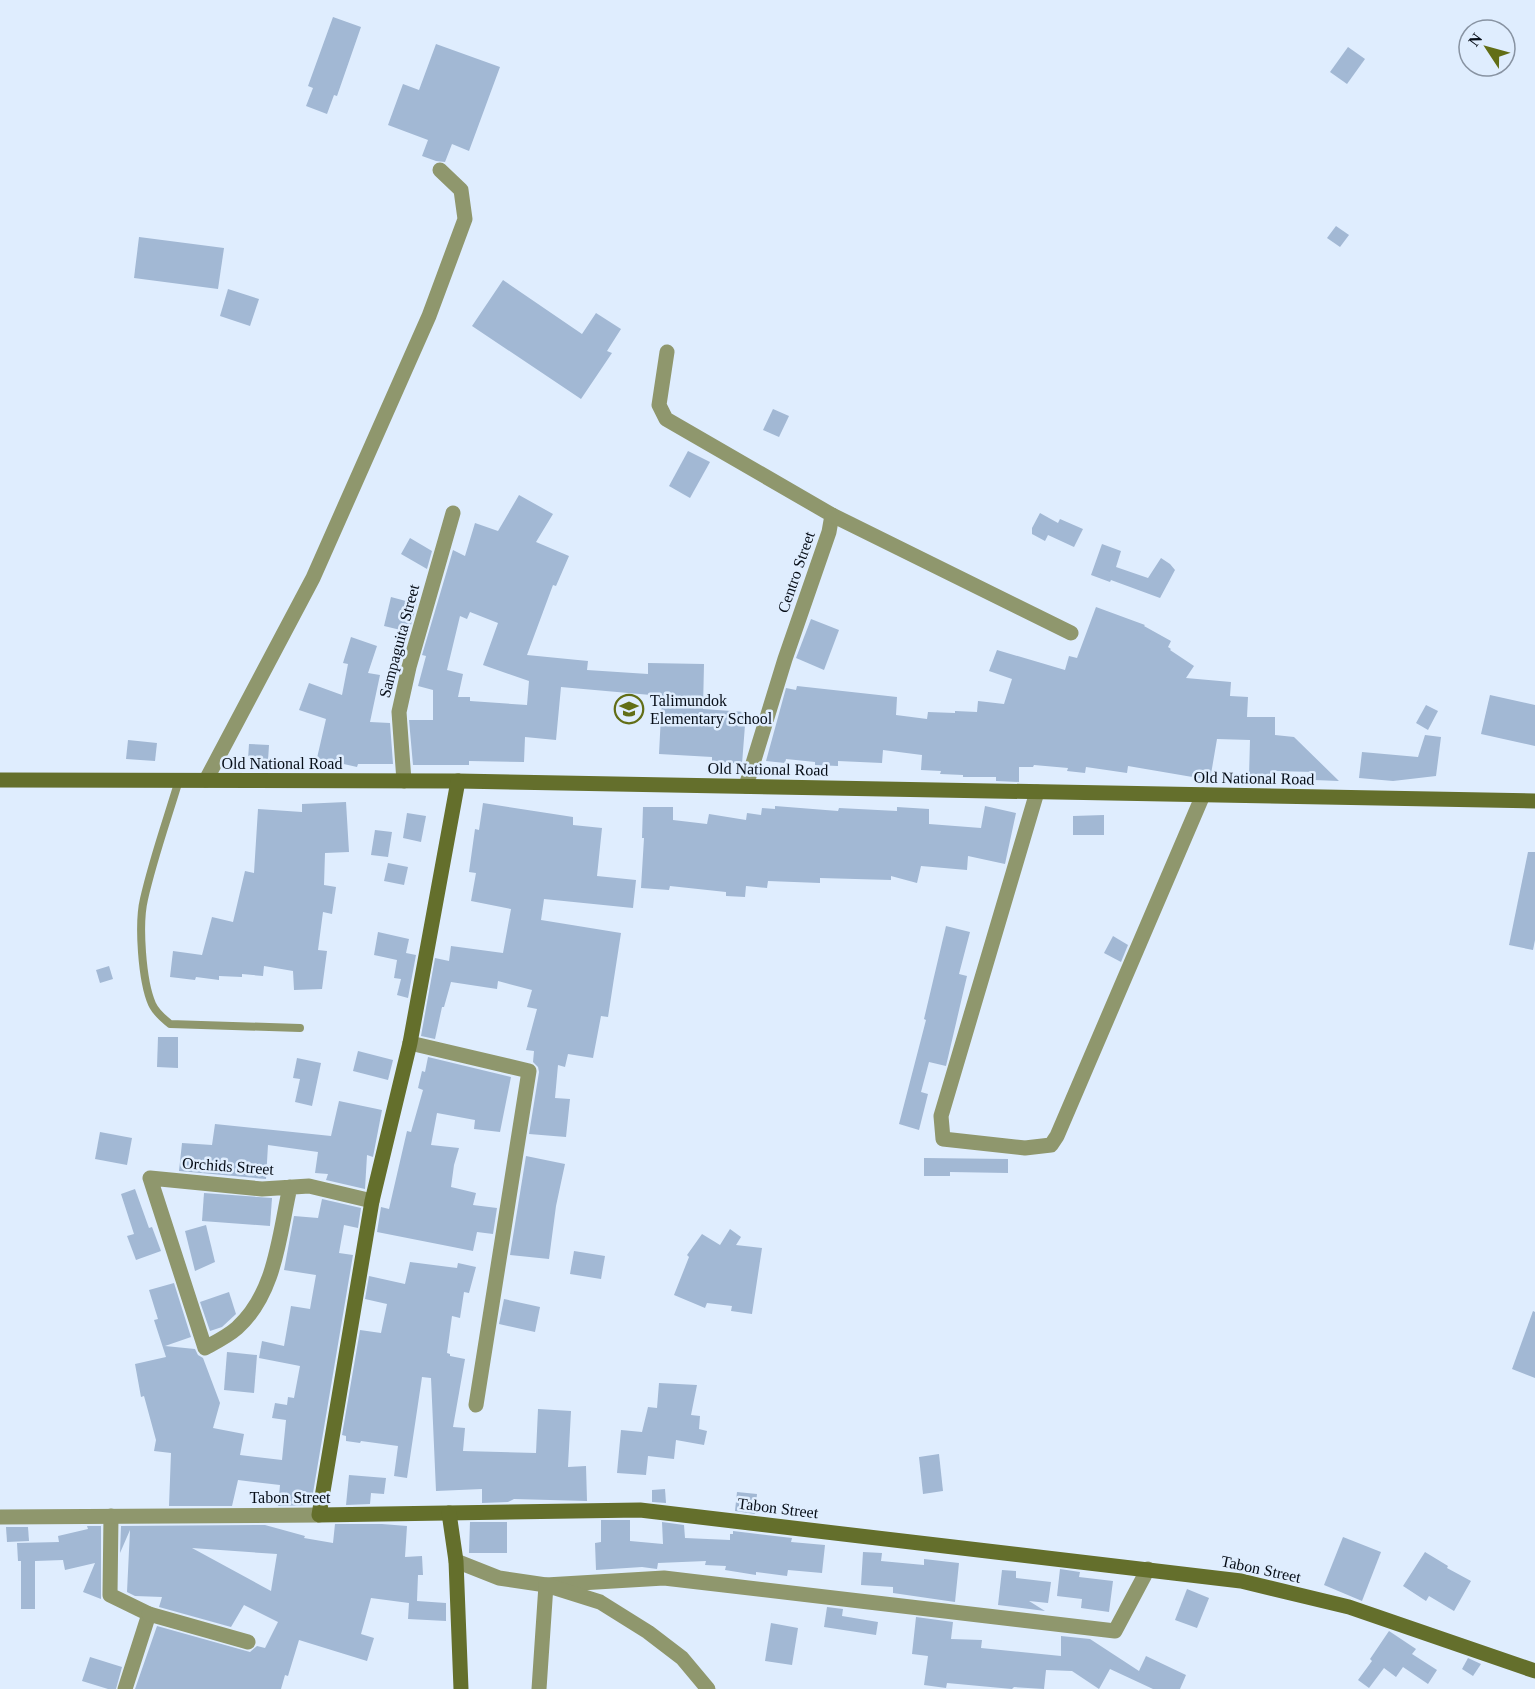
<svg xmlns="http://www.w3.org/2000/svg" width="1535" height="1689" viewBox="0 0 1535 1689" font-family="'Times New Roman',serif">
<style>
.building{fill:#a2b8d4;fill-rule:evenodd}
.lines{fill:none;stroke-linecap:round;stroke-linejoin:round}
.lane{stroke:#8f976d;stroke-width:8}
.street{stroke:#8f976d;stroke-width:15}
.secondary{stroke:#646f2c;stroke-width:15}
.labels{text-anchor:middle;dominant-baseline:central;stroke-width:5;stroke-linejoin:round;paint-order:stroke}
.street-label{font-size:16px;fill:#060d17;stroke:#dfedfe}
.poi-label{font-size:16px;fill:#060d17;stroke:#dfedfe;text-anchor:start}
</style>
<rect width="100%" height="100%" fill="#dfedfe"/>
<g class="building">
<polygon points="333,17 361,27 337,96 334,95 327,114 306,106 313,88 308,86"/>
<polygon points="436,44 500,67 469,151 452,144 445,162 436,161 422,156 428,140 388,125 403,84 419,90"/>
<polygon points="1348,47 1365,59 1347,84 1330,72"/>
<polygon points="1336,226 1349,235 1340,247 1327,238"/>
<polygon points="139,237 224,248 218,289 134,278"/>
<polygon points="503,280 582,334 596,313 621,329 607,351 612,353 581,399 472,326"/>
<polygon points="228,289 259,299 250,326 220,316"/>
<polygon points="773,409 789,416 779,437 763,430"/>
<polygon points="688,451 710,462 690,498 669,486"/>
<path d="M519 495 553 514 536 542 569 556 556 586 553 585 527 655 588 661 587 670 648 674V663L704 664 703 709 746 712 742 764 712 761V757L659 754 662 696 561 687 556 740 525 737 524 762 469 761V765H413L409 720H433V690L418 686 426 656 422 655 453 550 465 556 475 523 498 531ZM470 612 498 623 483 665 529 681 527 705 470 701V697H458L463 674 447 670 460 616 467 619Z"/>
<polygon points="1040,513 1058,523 1060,519 1083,529 1074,547 1048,535 1045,541 1032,534 1032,528"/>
<polygon points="410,538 432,551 427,569 401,554"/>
<polygon points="1102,544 1121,551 1116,567 1148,578 1161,558 1170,564 1175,570 1160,598 1111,580 1110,582 1091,575"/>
<polygon points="391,597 417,604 409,632 384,626"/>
<polygon points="1096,607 1145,625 1144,626 1171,641 1168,647 1171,649 1170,650 1194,666 1186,678 1231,682 1230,696 1248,697 1247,717 1275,717 1275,735 1294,737 1339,781 1314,780 1314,772 1275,771 1275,777 1249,777 1250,740 1217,739 1210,780 1128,766 1127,773 1086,767 1085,773 1067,771 1068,768 1034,765 1033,767 1019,767 1019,782 996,781 996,777 963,777 963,775 940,774 941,771 921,770 922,755 883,750 882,763 838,761 838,766 815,765 815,762 786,759 785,763 766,761 786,688 796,690 797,686 897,697 896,715 927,719 928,712 955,713 955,711 977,712 978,701 1004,704 1012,679 989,671 997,650 1065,670 1069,656 1077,658"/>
<polygon points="811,619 839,630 824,670 796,658"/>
<polygon points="351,637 377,646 368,673 380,675 370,722 390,723 393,764 358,764 357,767 317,758 326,719 299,710 309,683 342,695 348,664 343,663"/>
<polygon points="1490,695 1535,705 1535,746 1481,734"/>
<polygon points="1426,705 1438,711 1428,730 1416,723"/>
<polygon points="1425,735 1441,737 1436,776 1393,781 1359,778 1362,752 1418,757"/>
<polygon points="128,740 157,743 155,761 126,759"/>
<polygon points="249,744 269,745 268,761 248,760"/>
<polygon points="346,802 349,852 325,853 324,885 336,887 332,914 323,912 318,950 327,951 322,989 294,990 293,971 264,966 263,976 242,974 242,977 219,976 219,980 196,977 195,980 170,977 173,951 202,955 212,917 233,922 245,871 254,873 258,809 302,812 302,804"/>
<polygon points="483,803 573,817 573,825 602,828 597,876 636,880 633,908 544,899 541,920 621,933 608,1017 601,1016 593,1058 568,1054 565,1067 558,1065 555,1098 570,1099 566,1137 529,1134 539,1072 538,1067 533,1062 534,1051 526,1050 537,1009 527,1007 532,990 498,981 497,989 451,982 444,1007 442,1007 435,1039 421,1036 435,958 449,961 451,946 503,953 511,909 471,901 476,873 469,872 475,829 479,830"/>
<polygon points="775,806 838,811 839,808 897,811 897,807 929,809 929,824 981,828 985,806 1016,813 1005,864 968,856 967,870 921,866 917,883 891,876 891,880 820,878 820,883 768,881 767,888 746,886 745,897 726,896 726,892 670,886 669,890 641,888 644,838 642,838 643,807 673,807 673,820 707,824 709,814 746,820 747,813 761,815 762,808 775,809"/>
<polygon points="407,813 426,816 421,842 403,838"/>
<polygon points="1104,815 1104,835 1073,835 1073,816"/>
<polygon points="375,830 392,832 388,857 371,855"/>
<polygon points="1528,852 1535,852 1535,940 1533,950 1509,945"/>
<polygon points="388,863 408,867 404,885 384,881"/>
<polygon points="946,926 970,932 959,974 967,976 946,1066 929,1062 921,1092 928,1094 919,1130 899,1124 926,1020 924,1019"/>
<polygon points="378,932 409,939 406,953 416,955 408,998 397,995 401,979 394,978 397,960 374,955"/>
<polygon points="1113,936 1128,945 1121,962 1104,953"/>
<polygon points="109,966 113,979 100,983 96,970"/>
<polygon points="158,1037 178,1037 178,1068 157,1067"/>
<polygon points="358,1051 393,1060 388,1080 353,1071"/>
<polygon points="428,1057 511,1077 500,1132 474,1129 475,1120 437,1113 431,1145 459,1148 454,1165 451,1187 476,1193 473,1205 497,1208 493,1234 477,1232 473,1251 377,1232 381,1207 389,1209 407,1131 411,1132 423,1090 418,1088 422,1071 425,1072"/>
<polygon points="297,1058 321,1063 312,1106 295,1102 300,1079 293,1078"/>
<polygon points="339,1101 382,1110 373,1157 367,1155 365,1189 326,1180 328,1174 315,1173 318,1152 268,1145 266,1179 179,1171 182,1143 212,1145 215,1124 331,1136"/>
<polygon points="100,1132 132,1138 127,1165 95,1159"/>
<polygon points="526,1156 565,1164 556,1206 549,1259 510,1255"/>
<polygon points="924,1158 1008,1159 1008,1173 950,1172 950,1176 924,1176"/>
<polygon points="135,1189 149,1228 152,1227 161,1251 136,1260 127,1236 134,1234 121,1194"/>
<polygon points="204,1193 272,1198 270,1226 202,1221"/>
<polygon points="322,1199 361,1208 358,1228 344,1225 339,1253 353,1255 311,1505 278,1506 280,1485 238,1480 232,1506 169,1506 171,1453 154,1451 156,1440 144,1396 141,1397 135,1364 166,1357 154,1320 158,1319 149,1290 174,1283 191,1337 165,1346 195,1349 198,1355 203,1358 220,1403 213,1428 244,1434 240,1455 282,1460 286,1420 272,1418 275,1403 287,1405 288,1397 294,1398 300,1366 259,1358 262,1341 284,1346 291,1306 310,1309 316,1275 284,1270 294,1216 318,1218"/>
<polygon points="206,1225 215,1262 195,1271 185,1231"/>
<polygon points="730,1229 741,1237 736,1245 762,1248 752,1314 731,1311 732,1306 707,1303 705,1308 674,1295 689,1257 687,1255 702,1234 720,1245"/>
<polygon points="574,1251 605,1256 601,1279 570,1274"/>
<polygon points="410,1262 457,1268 458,1263 476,1267 469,1293 464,1292 460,1318 452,1316 447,1353 450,1354 450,1356 465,1359 453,1427 465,1428 463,1451 536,1453 538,1409 571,1411 568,1467 586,1466 587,1501 514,1499 508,1502 482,1503 482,1489 436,1491 431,1378 422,1377 407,1478 394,1476 398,1446 361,1441 360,1443 346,1441 346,1436 342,1435 360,1330 381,1333 387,1304 365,1299 369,1276 405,1284"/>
<polygon points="229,1292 236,1314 222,1327 210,1331 200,1302"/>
<polygon points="504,1299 540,1307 535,1332 499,1324"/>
<polygon points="1533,1311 1535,1312 1535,1378 1512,1369"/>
<polygon points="227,1352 257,1355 254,1393 224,1390"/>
<polygon points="659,1383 697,1385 691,1415 700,1416 699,1429 707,1431 704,1445 676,1440 674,1459 648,1456 646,1475 617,1473 621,1430 642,1432 648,1407 657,1408"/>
<polygon points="939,1454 943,1491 923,1494 919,1457"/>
<polygon points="349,1475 386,1478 384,1494 371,1493 370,1504 346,1505"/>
<polygon points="665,1489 666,1503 652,1502 652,1490"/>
<polygon points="737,1492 757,1494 755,1514 735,1511"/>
<polygon points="601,1520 630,1520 630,1541 663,1544 662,1522 684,1525 685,1538 730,1540 730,1534 733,1534 733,1531 792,1538 791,1542 825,1545 822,1573 788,1570 787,1576 756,1572 756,1575 725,1570 726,1566 705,1565 706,1561 658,1563 657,1569 642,1567 596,1570 595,1543 601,1542"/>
<polygon points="470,1522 507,1522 507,1553 469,1553"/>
<path d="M335 1524H382L407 1526 405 1557 422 1556 423 1575H418L417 1601 446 1603V1621L408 1619 409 1603 371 1598 361 1634 374 1638 367 1661 299 1640 288 1676 285 1675 281 1689H135L157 1626 250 1652 257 1646 265 1648 278 1622 244 1605 231 1627 159 1607 162 1597 135 1596 127 1592 130 1530 120 1553 121 1526 265 1525 305 1536 304 1538 333 1543ZM192 1548 277 1554 271 1591Z"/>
<polygon points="87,1526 101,1526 101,1599 83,1592 95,1563 65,1570 63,1560 35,1561 35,1609 21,1609 21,1561 18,1561 17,1543 59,1542 58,1536 88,1529"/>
<polygon points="6,1527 28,1527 29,1541 7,1542"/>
<polygon points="1343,1537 1381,1552 1362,1601 1324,1585"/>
<polygon points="863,1552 882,1553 881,1561 924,1565 924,1559 959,1563 955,1602 893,1593 893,1587 861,1585"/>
<polygon points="1425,1552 1448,1566 1447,1568 1471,1581 1454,1611 1429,1596 1426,1601 1403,1586"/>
<polygon points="1060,1569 1080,1572 1079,1577 1113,1581 1109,1612 1081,1608 1082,1599 1057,1596"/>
<polygon points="1002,1570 1016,1571 1016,1578 1051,1582 1048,1603 1029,1601 1045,1611 998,1605"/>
<polygon points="1187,1589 1209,1598 1197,1628 1175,1620"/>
<polygon points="827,1607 843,1609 842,1616 878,1622 876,1635 824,1627"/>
<polygon points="916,1617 953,1622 951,1639 982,1640 981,1648 1061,1656 1061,1636 1090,1639 1139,1671 1146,1656 1186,1675 1180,1689 1153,1689 1110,1669 1099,1689 1072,1671 1046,1670 1044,1689 1014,1687 1012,1689 947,1683 946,1688 924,1685 928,1656 912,1654"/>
<polygon points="771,1623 798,1628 792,1665 765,1661"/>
<polygon points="1389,1631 1416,1649 1412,1654 1437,1670 1428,1684 1403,1667 1396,1677 1384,1668 1369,1688 1358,1680 1372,1661 1370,1659"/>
<polygon points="90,1657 122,1667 116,1689 108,1689 82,1681"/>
<polygon points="1468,1658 1481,1664 1473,1676 1462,1669"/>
</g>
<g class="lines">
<path class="lane" d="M179 780C167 820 153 859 144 899 138 924 142 981 152 1004 156 1013 163 1018 170 1024L300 1028"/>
<g class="street">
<polyline points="667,352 659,405 666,419 832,515 829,532 785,659 746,786"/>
<polyline points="832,515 1071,633"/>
<polyline points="206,780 313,578 429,316 465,219 461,190 440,170"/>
<polyline points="404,781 399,712 409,667 453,513"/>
<polyline points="1037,792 941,1116 943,1139 1025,1148 1051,1145 1057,1136 1203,795"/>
<polyline points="410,1043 529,1071 476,1405"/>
<path d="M290 1187C279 1235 276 1293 237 1328 228 1336 216 1342 205 1348L150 1178 262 1189 309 1186 372 1201"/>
<polyline points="111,1516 110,1595 149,1614 125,1689"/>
<polyline points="0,1517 319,1515"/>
<polyline points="456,1561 499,1578 546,1585 664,1578 1115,1631 1148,1569"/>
<polyline points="149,1614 248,1642"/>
<polyline points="539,1689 546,1585 600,1602 648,1632 682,1658 708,1689"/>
</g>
<g class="secondary">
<polyline points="0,780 458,781 1535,801"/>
<polyline points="458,781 410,1043 372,1201 319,1515 640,1510 1241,1581 1349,1607 1535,1671"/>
<polyline points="449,1513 456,1561 461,1689"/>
</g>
</g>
<defs>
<g id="school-ring" transform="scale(1.5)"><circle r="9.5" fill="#dfedfe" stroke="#626e16" stroke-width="1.5"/><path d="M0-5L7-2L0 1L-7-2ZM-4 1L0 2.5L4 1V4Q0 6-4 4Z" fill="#626e16"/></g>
</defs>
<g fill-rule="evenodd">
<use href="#school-ring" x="629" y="709"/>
</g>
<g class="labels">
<g class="street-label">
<text transform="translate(796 572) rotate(-71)">Centro Street</text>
<text transform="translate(399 641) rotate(-75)">Sampaguita Street</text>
<text x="282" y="763">Old National Road</text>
<text transform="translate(768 769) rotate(1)">Old National Road</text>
<text transform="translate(1254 778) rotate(1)">Old National Road</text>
<text transform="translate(228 1166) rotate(4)">Orchids Street</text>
<text x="290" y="1497">Tabon Street</text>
<text transform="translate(778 1508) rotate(7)">Tabon Street</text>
<text transform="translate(1261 1569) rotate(12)">Tabon Street</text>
</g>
<g class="poi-label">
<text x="650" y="700">Talimundok<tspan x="650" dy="18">Elementary School</tspan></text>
</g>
</g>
<g transform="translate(1487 48) rotate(306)"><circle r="28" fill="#dfedfe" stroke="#8893a2" stroke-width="1.5"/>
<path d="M0-4.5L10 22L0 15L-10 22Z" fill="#626e16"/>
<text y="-9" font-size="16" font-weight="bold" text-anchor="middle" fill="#060d17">N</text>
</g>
</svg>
